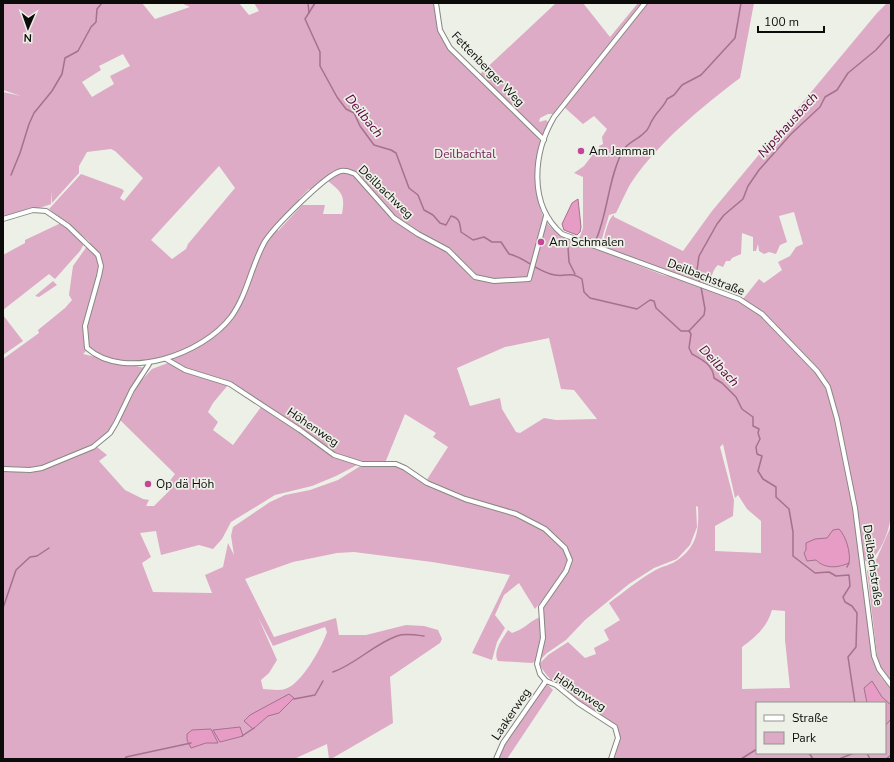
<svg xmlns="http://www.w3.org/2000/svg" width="894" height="762" viewBox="0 0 894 762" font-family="'Nunito Sans',sans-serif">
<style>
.green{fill:#ddabc6;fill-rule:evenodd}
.water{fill:#e79cc6;stroke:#a5718d}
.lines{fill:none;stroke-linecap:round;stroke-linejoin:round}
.stream{stroke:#a5718d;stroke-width:1.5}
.street-casing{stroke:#858880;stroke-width:6}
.street{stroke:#fff;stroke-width:4}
.poi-dot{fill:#c44797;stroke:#edf0e7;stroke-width:1.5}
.labels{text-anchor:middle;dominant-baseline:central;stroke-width:3.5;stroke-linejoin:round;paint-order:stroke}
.street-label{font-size:12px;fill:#0b0c09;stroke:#edf0e7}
.poi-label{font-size:12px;fill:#0b0c09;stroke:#edf0e7;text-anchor:start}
.park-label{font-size:12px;fill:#731d55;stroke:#edf0e7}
.water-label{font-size:13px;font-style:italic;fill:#59003e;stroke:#edf0e7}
</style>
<rect width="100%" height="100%" fill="#edf0e7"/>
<g class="green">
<path d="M3 3H142L155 19 190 7 181 3H239L249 15 259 11 254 3H437L442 38 445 44 479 75 556 3H583L610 37 638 3H643L554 114H548L540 118 539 122 546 120 548 122 544 135H541L528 126 541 142C536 173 529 215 560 235L663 275 676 278 737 300 756 311 816 372 825 387 832 407 854 512 875 663 881 677 891 689V759H612L620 737 617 727C592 705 557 695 539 664L548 655 568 642 585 658 596 654 594 648 609 640 604 630 620 620 609 603C624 592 638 580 654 571 662 566 672 565 679 559 698 545 699 528 698 507L696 506 697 527 690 545 677 559 654 568 629 584 585 620 566 640 547 653 541 659 544 638 543 607 571 564 569 551 556 539 554 541C560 545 566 551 568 558 570 569 543 600 535 609L519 583 504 595 495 615 505 628 497 642 492 660 472 653 510 575 432 562 354 552 337 553 293 562 245 579 274 637 336 618 339 635H366L406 625 424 626 438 630 442 639 440 643 390 677 393 723 331 759H329L327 744 294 759H3V470L29 473 43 470 97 447 107 455 99 461 125 490 143 499 149 500 146 506H154L172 488 169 482 175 474 120 420 139 383 152 369 168 363 188 373 228 385 213 403 208 412 218 422 213 430 233 445 261 407 334 456 359 464 336 476 312 486 275 495 231 522 222 539 213 549 199 545 161 555 156 531 140 533 151 557 142 563 153 592 212 593 205 575 223 567 228 543 234 555 231 536 233 527 270 502 285 495 310 490 338 480 362 465 399 467 430 486 467 502 426 481 448 447 433 437 436 433 405 414 385 463H362L335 454 305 431 233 384 223 379 182 367 164 356C141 364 109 365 90 347L83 354 145 368 127 395 108 432 94 444 42 467 29 469 3 467V359L39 333 38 330 65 308 72 300 69 295 73 266 90 242 49 209 81 174 122 189 124 191 120 198 124 201 143 178 115 151 111 149 87 152 79 166V173L52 203V191L51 204C48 206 10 216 3 217V92L21 96 3 90ZM123 54 130 66 110 76 114 84 92 97 82 82 101 70 99 66ZM219 166 235 188 188 244 186 249 172 259 151 240ZM340 172 346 173H341L328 181C343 193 345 196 342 214H323L325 205H302L278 231 275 227 299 204V199L309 189 312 191ZM549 338 561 389 574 390 597 419 556 420 544 418 520 433 516 432 502 409 500 398 470 406 457 368 505 347ZM723 444 735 498 738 495 747 509 761 521V553L715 551V526L733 516 734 500 720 447ZM772 610 785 611V640L790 688 742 689V647C756 637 767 627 772 610ZM258 617 273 646 325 627 327 632C322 647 301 685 285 689 279 691 269 689 263 689L261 680 269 673 277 660ZM757 703H885V753H757Z"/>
<path d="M648 3H754L740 78C703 106 660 141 633 180 626 190 622 202 616 213L609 215 601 242 598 247 579 239 583 228V177L574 173 584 166 594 153H600L599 146 603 144 602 137 607 129 594 116 583 124 564 107Z"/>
<path d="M885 3H891V506C890 510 891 516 890 521 888 535 879 555 868 562L864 560 857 508 829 386 797 348 764 313 743 299 759 279 764 283 782 270 778 262 790 256 796 247 803 244 794 212 779 216 787 242 780 245 776 254 769 252 764 254 759 251 758 244 756 251H753V237L742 233 741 254 732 258 730 261H726L723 267 718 265C712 270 711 279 710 286L603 248C603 241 608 217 614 215V217L683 251 712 211 877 13 886 4Z"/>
<polygon points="61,223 84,244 80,251 55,279 49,274 3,310 3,255 25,243 25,240"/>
<polygon points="53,281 57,285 39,297 35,296"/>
<polygon points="3,315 23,341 3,355"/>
<polygon points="891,526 891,683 879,666 877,655 867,571 877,558"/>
<path d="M540 617 542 638 538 660 532 663 498 661C492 652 503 638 508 630L512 633C525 629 528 622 540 617Z"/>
<polygon points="547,684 553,690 507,759 497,759 504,743"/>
</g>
<g class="water">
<polygon points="578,199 581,227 580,232 577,235 564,230 562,224 572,203"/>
<path d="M839 529C846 536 851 553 849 563 838 568 825 569 816 560L807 561 804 553 806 550V543L815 539 827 538 833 530Z"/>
<polygon points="872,681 882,697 891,705 891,719 885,726 885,703 867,703 864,688"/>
<polygon points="289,694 294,698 279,713 268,716 253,729 244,721 250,715"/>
<polygon points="240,727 243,736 220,742 213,730"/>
<polygon points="211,729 218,743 206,743 191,748 187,740 187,734 192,730"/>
</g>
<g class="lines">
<g class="stream">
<polyline points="308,3 309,13"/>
<path d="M315 3 305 19 320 52V66L337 97 346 109 354 113 360 126 374 145 391 150 396 153 409 188 418 195 424 210 433 215 440 223 446 225 451 216C460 218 460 224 461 232L473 240 484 237 492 242H501L509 254C525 257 538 273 555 275 567 277 571 271 582 279L584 292 590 298 637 309 650 300 654 301 656 308 681 331H689L691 334 689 348 692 354C703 360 713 365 714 378L722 383 736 397 742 409 753 417V426L759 429 758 433 760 439 756 447 757 454 762 456 758 471 763 479 776 487V497L789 509 793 532V556L815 573 829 572 836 576 849 575 850 586 843 597 845 602 852 606 857 613 856 647 848 657 855 703"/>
<polyline points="11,175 20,153 29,124 34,113 52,91 62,74 65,58 78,51 91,27 96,22 97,9 102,3"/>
<path d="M584 238 596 240C608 212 608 180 622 152 627 142 638 140 645 132 649 129 650 123 653 119 657 111 664 107 667 99L674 95 682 85 701 75 735 38 741 3"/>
<polyline points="568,247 569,262 575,274"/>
<polyline points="700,283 697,270 699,256 717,224 724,215 743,199 748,186 759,170 791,134 820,107 825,97 837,90 848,73 876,50 891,33"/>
<polyline points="689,331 704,315 705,309 701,287"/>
<polyline points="847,567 849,563"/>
<polyline points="3,608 16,570 30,557 37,556 49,548"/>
<path d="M333 672C356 664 374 644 397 636 405 633 416 635 424 636"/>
<polyline points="294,699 315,695 323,681"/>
<polyline points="242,736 254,728"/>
<polyline points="809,753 813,759"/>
<polyline points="867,753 870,759"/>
<polyline points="125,759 126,757 191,743"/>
<polyline points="741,759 757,749"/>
<polyline points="839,759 854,753"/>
<polyline points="886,759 891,755"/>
</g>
<g class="street-casing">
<g id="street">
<polyline points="436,3 440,30 450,48 544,140"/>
<path d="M645 3 554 117C533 153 528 205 562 234L739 299 762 314 817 371 828 387 837 419 855 508 874 656 879 669 891 685"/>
<path d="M3 219 33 210 46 211 68 226 98 255 101 266 99 276 85 326 87 348C125 382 203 354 231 317 247 295 251 267 264 243 272 229 326 174 341 171 347 170 350 172 355 174L394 218 418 234 448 250 475 277 494 281 529 279 546 216"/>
<polyline points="166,359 185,370 230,384 300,430 334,455 362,464 396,464 405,468 427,483 465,499 516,514 545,529 565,548 570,560 566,571 541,607 543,638 537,664 540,674 546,681 556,685 578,703 615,727 618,738 611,759"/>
<polyline points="3,469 30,470 42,468 93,447 110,433 116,423 132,390 149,364"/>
<polyline points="496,759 503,743 546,681"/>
</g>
</g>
<use href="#street" class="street"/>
</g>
<g class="poi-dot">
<circle cx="581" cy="151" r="4"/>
<circle cx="541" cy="242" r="4"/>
<circle cx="148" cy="484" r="4"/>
</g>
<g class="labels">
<g class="street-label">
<text transform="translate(488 69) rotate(46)">Fettenberger Weg</text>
<text transform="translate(386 192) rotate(44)">Deilbachweg</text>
<text transform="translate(706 277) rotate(21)">Deilbachstraße</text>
<text transform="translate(313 427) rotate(34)">Höhenweg</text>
<text transform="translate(873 565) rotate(82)">Deilbachstraße</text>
<text transform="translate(580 692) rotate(33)">Höhenweg</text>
<text transform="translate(511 714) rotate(-56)">Laakerweg</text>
</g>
<g class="poi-label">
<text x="589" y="151">Am Jamman</text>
<text x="549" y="242">Am Schmalen</text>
<text x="156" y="484">Op dä Höh</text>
</g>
<g class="park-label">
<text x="465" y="154">Deilbachtal</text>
</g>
<g class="water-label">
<text transform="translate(364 116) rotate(51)">Deilbach</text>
<text transform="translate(788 125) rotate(-48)">Nipshausbach</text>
<text transform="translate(719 366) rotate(47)">Deilbach</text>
</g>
</g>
<rect width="894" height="762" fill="none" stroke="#0b0c09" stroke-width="8"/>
<rect x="756" y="702" width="130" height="52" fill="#edf0e7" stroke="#93958e"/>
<rect x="764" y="715" width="20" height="6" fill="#ffffff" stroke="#93958e"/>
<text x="792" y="722" font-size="12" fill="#0b0c09">Straße</text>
<rect x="764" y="732" width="20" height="12" fill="#ddabc6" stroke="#93958e"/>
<text x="792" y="742" font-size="12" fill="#0b0c09">Park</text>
<g transform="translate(28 28) rotate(182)" stroke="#edf0e7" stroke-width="3" paint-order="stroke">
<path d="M0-3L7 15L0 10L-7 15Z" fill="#0b0c09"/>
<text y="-6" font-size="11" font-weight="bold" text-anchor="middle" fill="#0b0c09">N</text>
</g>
<path d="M758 26v6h66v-6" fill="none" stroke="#0b0c09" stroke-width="2"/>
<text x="764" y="26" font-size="12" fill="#0b0c09" stroke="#edf0e7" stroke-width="3" paint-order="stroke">100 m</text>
</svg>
